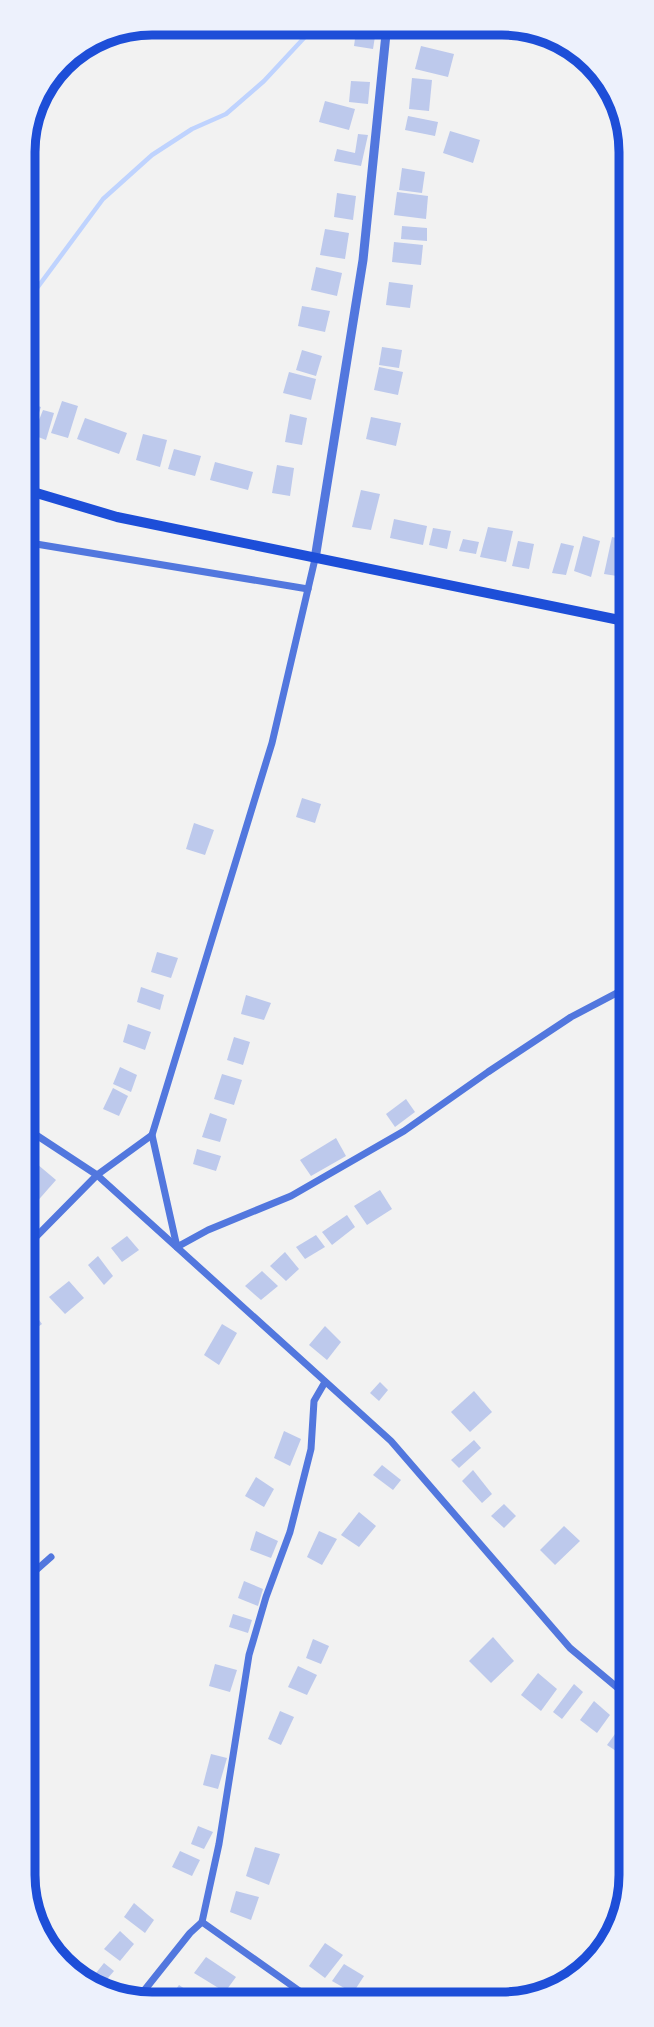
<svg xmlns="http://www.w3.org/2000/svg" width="654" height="2027" viewBox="0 0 654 2027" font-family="Manrope,sans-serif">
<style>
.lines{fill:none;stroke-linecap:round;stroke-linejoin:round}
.stream{stroke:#bfd3fe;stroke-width:4.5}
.building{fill:#bdc9ec}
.minor{stroke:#5277de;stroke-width:7}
.tertiary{stroke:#5277de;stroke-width:9}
.secondary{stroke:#1d4ed8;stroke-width:10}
.rim{fill:none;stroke:#1d4ed8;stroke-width:9}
</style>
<rect width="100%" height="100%" fill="#f2f2f2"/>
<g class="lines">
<polyline class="stream" points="23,307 103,199 152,155 192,129 226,114 264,81 317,24"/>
</g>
<g class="building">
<polygon points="357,24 377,24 373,49 354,46"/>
<polygon points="411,25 434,25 432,37 410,35"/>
<polygon points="421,46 454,54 448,77 415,69"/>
<polygon points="412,78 432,80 429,111 409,109"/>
<polygon points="351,81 370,82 368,104 349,102"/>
<polygon points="325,101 355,109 349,130 319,122"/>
<polygon points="408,116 438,122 435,136 405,130"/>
<polygon points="450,131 480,140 473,163 443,153"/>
<polygon points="358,134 368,135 361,166 334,161 337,149 355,153"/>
<polygon points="402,168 425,172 422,193 399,190"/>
<polygon points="397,192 428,196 426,219 394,215"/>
<polygon points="337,193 356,196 353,220 334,217"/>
<polygon points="402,226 427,228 427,241 401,239"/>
<polygon points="325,229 349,233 345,259 320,255"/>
<polygon points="394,242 423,245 421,265 392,262"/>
<polygon points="316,267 342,273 337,296 311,290"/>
<polygon points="389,282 413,285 410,308 386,305"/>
<polygon points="302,306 330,311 325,332 298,326"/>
<polygon points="382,347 402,350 399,368 379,365"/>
<polygon points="302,350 322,356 316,376 296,370"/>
<polygon points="379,367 403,372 398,395 374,390"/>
<polygon points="289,372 316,379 311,400 283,393"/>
<polygon points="23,401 41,407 34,427 23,424"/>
<polygon points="62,401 78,406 68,438 51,433"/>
<polygon points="43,410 54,413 46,440 33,435"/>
<polygon points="290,414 307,418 302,445 285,442"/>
<polygon points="371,417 401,423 396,446 366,439"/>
<polygon points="85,418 127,433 119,454 77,439"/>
<polygon points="143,434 167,440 160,467 136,460"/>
<polygon points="174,449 201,456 195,476 168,469"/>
<polygon points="215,462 253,472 248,490 210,480"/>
<polygon points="277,465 294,468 290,496 272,493"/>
<polygon points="361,490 380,494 371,530 352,527"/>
<polygon points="394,519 427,526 423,545 390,538"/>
<polygon points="488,527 513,531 506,562 480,557"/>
<polygon points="433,528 451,531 447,549 429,545"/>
<polygon points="583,536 600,541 591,577 574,571"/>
<polygon points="612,537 625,540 617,576 604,574"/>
<polygon points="463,539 479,542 476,554 459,551"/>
<polygon points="518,541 534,544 529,569 512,566"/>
<polygon points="561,543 574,546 566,575 552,573"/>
<polygon points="302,798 321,804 315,823 296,817"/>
<polygon points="194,823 214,830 205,855 186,849"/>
<polygon points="157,952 178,958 171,978 151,972"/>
<polygon points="141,987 164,995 160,1010 137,1002"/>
<polygon points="246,995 271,1003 264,1020 241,1014"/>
<polygon points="128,1024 151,1032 145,1050 123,1042"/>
<polygon points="234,1037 250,1042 243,1065 227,1060"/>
<polygon points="120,1067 137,1075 131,1092 113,1084"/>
<polygon points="222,1074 242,1080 234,1105 214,1099"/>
<polygon points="113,1088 128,1096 119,1116 103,1109"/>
<polygon points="406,1099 415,1112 395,1127 386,1114"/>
<polygon points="210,1113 227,1119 220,1142 202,1137"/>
<polygon points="336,1138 346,1156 311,1176 300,1160"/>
<polygon points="197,1149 221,1156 216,1171 193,1164"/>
<polygon points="37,1164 56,1180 34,1205 24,1197 24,1179"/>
<polygon points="380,1190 392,1209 367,1225 354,1206"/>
<polygon points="347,1215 355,1227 332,1245 322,1232"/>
<polygon points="316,1235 325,1247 305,1259 296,1247"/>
<polygon points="127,1236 139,1250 122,1262 111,1248"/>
<polygon points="285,1252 299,1269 286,1281 270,1266"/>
<polygon points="98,1256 113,1276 104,1285 88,1265"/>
<polygon points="262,1271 278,1286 261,1300 245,1286"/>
<polygon points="69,1281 84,1298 65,1314 49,1297"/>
<polygon points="31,1309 42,1324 24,1337 24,1314"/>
<polygon points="222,1324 237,1333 219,1365 204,1355"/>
<polygon points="325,1326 341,1342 327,1360 309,1345"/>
<polygon points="380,1382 388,1390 379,1401 370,1393"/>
<polygon points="474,1391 492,1412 470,1432 451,1412"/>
<polygon points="284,1431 301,1439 290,1466 274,1458"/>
<polygon points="474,1440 481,1448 459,1468 451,1460"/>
<polygon points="382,1465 401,1480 393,1490 373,1475"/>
<polygon points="473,1470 492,1494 482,1503 462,1481"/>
<polygon points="256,1477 274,1489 264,1507 245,1496"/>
<polygon points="504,1504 516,1516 504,1528 491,1516"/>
<polygon points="359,1512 376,1526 359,1547 341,1535"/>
<polygon points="564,1526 580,1541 555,1565 540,1550"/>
<polygon points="256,1531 278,1541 271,1558 250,1550"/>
<polygon points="319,1531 337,1539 322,1565 307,1557"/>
<polygon points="244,1581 263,1589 258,1606 238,1598"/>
<polygon points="233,1614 252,1620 248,1633 229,1627"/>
<polygon points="493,1637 514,1661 491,1683 469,1661"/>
<polygon points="313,1639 329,1646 321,1664 306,1658"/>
<polygon points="215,1664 237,1670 230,1692 209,1686"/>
<polygon points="298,1666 317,1675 307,1695 288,1687"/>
<polygon points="538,1673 557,1689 541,1711 521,1695"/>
<polygon points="574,1684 583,1692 562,1719 553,1712"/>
<polygon points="594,1701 610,1715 597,1733 580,1720"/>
<polygon points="280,1711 294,1717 281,1745 268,1739"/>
<polygon points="623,1723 631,1729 631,1749 625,1757 607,1745"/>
<polygon points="211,1754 227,1758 218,1789 203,1785"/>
<polygon points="198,1826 213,1832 204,1849 191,1844"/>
<polygon points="255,1847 280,1854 269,1885 246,1876"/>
<polygon points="180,1851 200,1860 192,1876 172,1867"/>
<polygon points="236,1891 259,1897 251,1920 230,1912"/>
<polygon points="134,1903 154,1920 145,1933 124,1917"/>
<polygon points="120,1931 134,1944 120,1961 104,1949"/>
<polygon points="325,1943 343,1955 325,1978 309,1966"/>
<polygon points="206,1957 236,1977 225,1992 194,1973"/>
<polygon points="104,1963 114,1971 102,1985 92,1978"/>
<polygon points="344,1964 364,1976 353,1993 332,1981"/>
<polygon points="179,1985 198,1998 196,2002 167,2002"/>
<polygon points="254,1992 268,2002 248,2002"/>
</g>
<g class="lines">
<g class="minor">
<polyline points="24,542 308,589"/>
<polyline points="24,1127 97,1175 391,1441 570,1648 631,1699"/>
<polyline points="152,1135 177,1247 208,1230 291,1196 404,1131 488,1072 571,1017 630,986"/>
<polyline points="24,1249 97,1175 152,1135 272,743 315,559"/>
<polyline points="25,1580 51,1557"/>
<polyline points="202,1922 315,2002"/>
<polyline points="135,2002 190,1933 202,1922 219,1844 249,1655 266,1597 290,1532 311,1449 314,1401 325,1382"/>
</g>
<polyline class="tertiary" points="315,559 363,260 387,24"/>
<polyline class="secondary" points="23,489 117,517 629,622"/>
</g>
<path d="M0 0H654V2027H0ZM152 35H502A117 117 0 0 1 619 152V1875A117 117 0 0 1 502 1992H152A117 117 0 0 1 35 1875V152A117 117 0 0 1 152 35Z" fill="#edf1fc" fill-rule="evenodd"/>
<path class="rim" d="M152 35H502A117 117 0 0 1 619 152V1875A117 117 0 0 1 502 1992H152A117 117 0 0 1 35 1875V152A117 117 0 0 1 152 35Z"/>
</svg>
